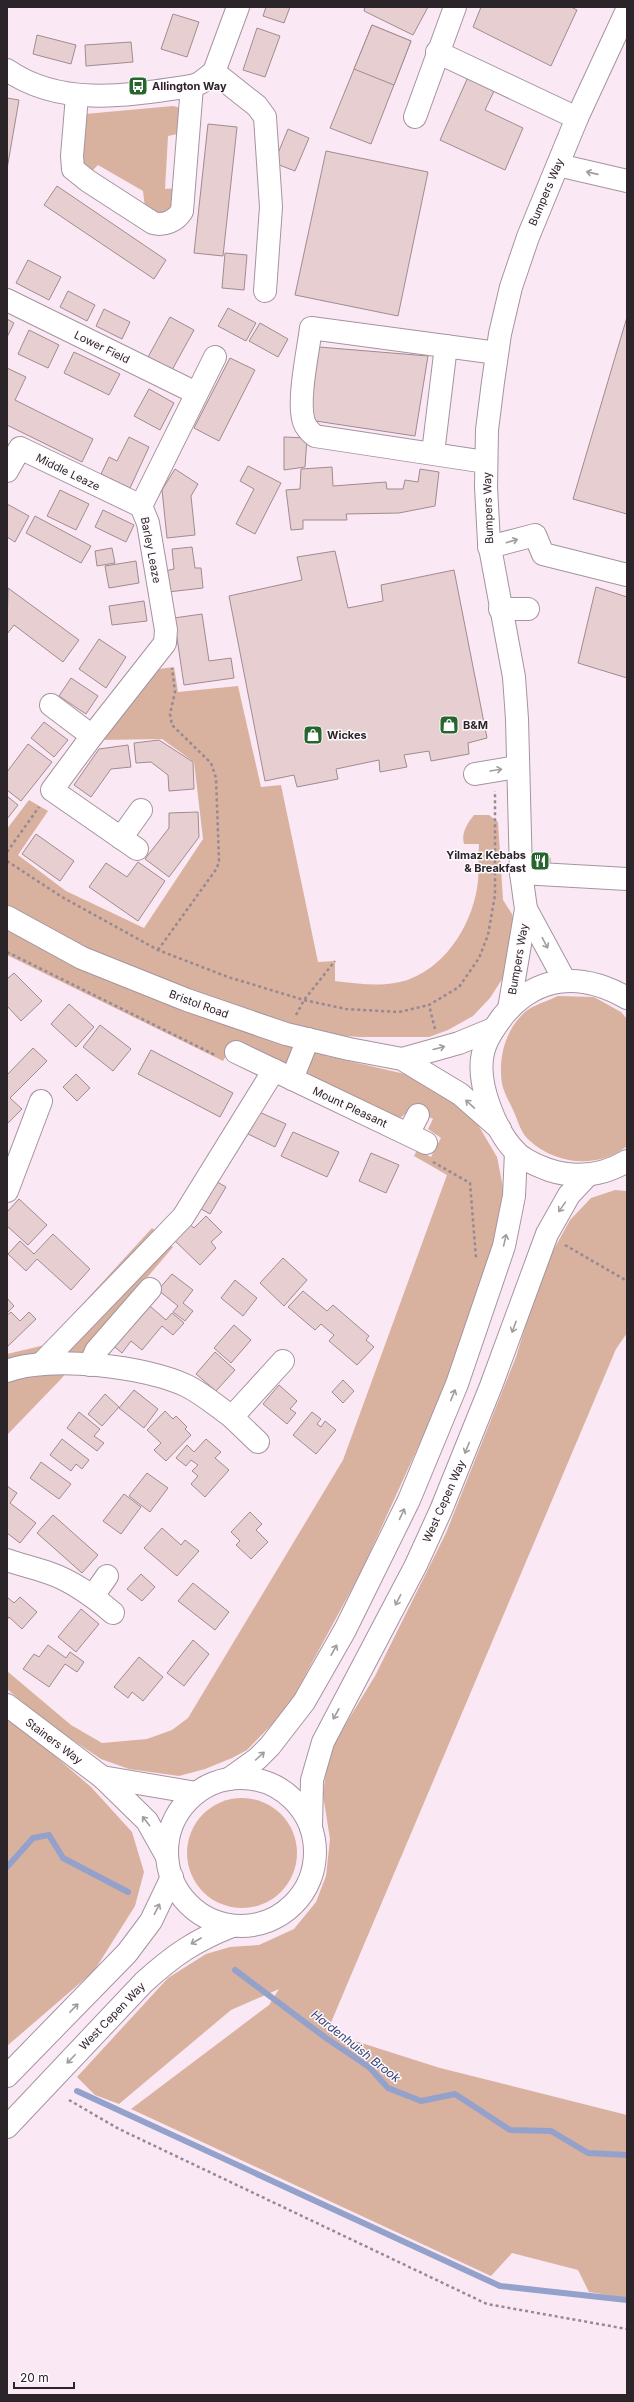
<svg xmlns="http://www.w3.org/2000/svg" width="634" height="2402" viewBox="0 0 634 2402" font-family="Inter,sans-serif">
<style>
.green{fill:#d9b19f}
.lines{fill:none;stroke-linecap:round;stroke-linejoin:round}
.stream{stroke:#94a2cb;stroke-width:6}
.building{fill:#e7cfd1;stroke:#a18b8e}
.minor-casing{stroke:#a594a0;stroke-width:24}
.major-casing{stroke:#a594a0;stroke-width:24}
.highway-casing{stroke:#a594a0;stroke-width:24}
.path{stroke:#968992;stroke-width:2.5;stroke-dasharray:3 3;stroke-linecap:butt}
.minor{stroke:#fff;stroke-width:22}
.major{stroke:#fff;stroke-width:22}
.highway{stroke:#fff;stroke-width:22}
.oneway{stroke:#a09c9f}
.labels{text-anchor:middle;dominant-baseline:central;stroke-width:3;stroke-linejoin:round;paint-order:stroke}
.poi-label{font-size:11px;font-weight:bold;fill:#2b2429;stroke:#fefafd;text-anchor:start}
.street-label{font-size:11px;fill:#2b2429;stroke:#fefafd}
.water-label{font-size:12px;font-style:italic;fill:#35447a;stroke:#fefafd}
</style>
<rect width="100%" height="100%" fill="#fbe8f5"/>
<g class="green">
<polygon points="173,106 181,108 182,133 168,136 165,189 179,188 178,202 166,217 145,208 143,191 98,165 91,172 81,164 85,114"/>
<path d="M174 667 178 692 238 686 261 787 281 785 318 962 335 961V981C360 984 386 988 410 979 449 964 474 920 478 881 479 869 478 856 479 844H464C461 833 467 824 474 815H489L498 822 503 900 512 914 515 927 508 970 490 998 473 1016 448 1030 429 1037H360L329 1035 327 1056 418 1077 474 1118 497 1157 505 1197 490 1267 448 1381 362 1570 287 1709 247 1750 232 1758 205 1769 179 1776 129 1769 101 1759 46 1722 7 1689V1671L71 1725 102 1743 147 1739 172 1730 188 1718 343 1460 447 1175 414 1156 417 1150 431 1157 441 1138 428 1129 433 1119 412 1108 398 1120 232 1045 223 1061 7 955V829L29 800 48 811 18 855 66 891 144 928 203 839 194 762 162 739 100 740 158 669Z"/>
<path d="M558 996 594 997 621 1012 627 1019V1146C598 1169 557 1165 530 1141 521 1134 518 1121 514 1112 510 1103 504 1093 502 1084 498 1058 505 1030 525 1012 533 1005 548 1001 558 996Z"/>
<polygon points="615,1190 627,1191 627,1333 616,1349 327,2032 440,2068 627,2115 627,2298 589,2292 578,2270 512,2253 491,2276 131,2109 269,2005 279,1989 231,2010 119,2104 95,2095 77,2077 168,1978 206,1954 230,1947 259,1945 294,1929 316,1902 326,1876 330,1839 323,1795 328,1753 375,1676 446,1533 516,1357 543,1269 570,1220 591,1198"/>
<polygon points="152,1228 173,1247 61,1379 7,1435 7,1354 45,1345"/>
<polygon points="7,1715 91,1787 132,1832 144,1872 135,1906 94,1971 7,2046"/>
<circle cx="242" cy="1853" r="55"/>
</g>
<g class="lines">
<g class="stream">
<polyline points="7,1867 33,1838 49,1835 63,1858 128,1892"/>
<polyline points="235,1970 326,2038 369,2067 388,2088 421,2101 455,2094 510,2130 551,2131 588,2153 627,2155"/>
<polyline points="77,2091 500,2286 627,2300"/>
</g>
</g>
<g class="building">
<polygon points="266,7 290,7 284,23 263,16"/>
<polygon points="365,7 428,7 413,35 364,11"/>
<polygon points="481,7 571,7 577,10 551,66 473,27"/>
<polygon points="173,14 199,22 187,57 161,49"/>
<polygon points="372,25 411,41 371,144 330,128"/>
<polygon points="372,25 411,41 394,85 354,69"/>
<polygon points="257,28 280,36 265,77 243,70"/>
<polygon points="37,35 76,45 71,64 33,54"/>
<polygon points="131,42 133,62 86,66 85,45"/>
<polygon points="468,77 495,89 485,110 523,128 505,170 440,140"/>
<polygon points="7,98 19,100 7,169"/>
<polygon points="208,124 237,127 223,256 194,253"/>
<polygon points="288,129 309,138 295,171 274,163"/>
<polygon points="326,151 428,172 398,316 295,295"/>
<polygon points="57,186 166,260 154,279 44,205"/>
<polygon points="225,253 247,255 244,290 222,288"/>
<polygon points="28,260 61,277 49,300 16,283"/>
<polygon points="68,291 95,305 87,321 60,307"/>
<polygon points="228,308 256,323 246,341 218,326"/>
<polygon points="104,309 130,322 122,339 96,326"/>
<polygon points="170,317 194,330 172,370 148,357"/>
<polygon points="627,317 627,514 573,499"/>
<polygon points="7,319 14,323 7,337"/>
<polygon points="260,323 288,339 278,357 249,341"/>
<polygon points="29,330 59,345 48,368 18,354"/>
<polygon points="319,347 428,356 415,436 309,420"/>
<polygon points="74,352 120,374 109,395 64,373"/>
<polygon points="230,358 255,370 219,441 194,428"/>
<polygon points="7,368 26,377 15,400 93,439 82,462 7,425"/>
<polygon points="149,389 174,403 160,430 134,416"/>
<polygon points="129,437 149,447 130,488 101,474 109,457 117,461"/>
<polygon points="284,437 307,438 305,467 284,470"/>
<polygon points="248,466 281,483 255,534 236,524 254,489 240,481"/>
<polygon points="332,467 333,486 386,482 387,489 403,489 405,480 418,482 420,469 439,472 435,506 399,513 346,514 347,520 303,520 303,529 291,530 286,490 300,489 301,469"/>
<polygon points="175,469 198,484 191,496 195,535 167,538 162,490"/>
<polygon points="60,490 89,504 76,530 47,516"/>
<polygon points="7,504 29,516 15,542 7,537"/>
<polygon points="103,510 134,525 126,542 95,527"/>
<polygon points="35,516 91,546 81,563 26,533"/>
<polygon points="192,547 195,568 201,568 203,588 168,592 165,571 174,569 172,549"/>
<polygon points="112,548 115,563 97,566 95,551"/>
<polygon points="335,551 348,608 383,601 381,585 454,570 487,738 468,743 469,754 431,761 429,751 404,755 407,767 380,772 379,760 336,769 338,779 297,787 294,775 265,781 229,596 302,580 297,557"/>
<polygon points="136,561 139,583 109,588 105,566"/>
<polygon points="596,587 627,597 627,678 578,663"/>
<polygon points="8,588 79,640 63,662 14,625 7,634"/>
<polygon points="144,601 147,621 112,625 109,606"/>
<polygon points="202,614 209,661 231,658 234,678 184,685 174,618"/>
<polygon points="99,639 126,657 106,688 79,669"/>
<polygon points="71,678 98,696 86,714 59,696"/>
<polygon points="44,722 68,740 54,757 31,738"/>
<polygon points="159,740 193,762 194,789 169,791 168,775 151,762 136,763 134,743"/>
<polygon points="28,744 52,762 21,801 7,790 7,772"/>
<polygon points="128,745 131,767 111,769 91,797 74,785 99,749"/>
<polygon points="7,796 18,805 7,819"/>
<polygon points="198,812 199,837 169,877 145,859 169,828 169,813"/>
<polygon points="36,834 74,861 60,881 22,854"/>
<polygon points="529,857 550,858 550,865 529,863"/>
<polygon points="138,862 165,881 138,921 89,887 106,863 127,877"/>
<polygon points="14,973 42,1001 21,1021 7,1006 7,979"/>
<polygon points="69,1004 94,1027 76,1047 51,1024"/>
<polygon points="100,1025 131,1049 113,1071 83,1047"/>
<polygon points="33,1048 47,1061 10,1098 22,1109 7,1124 7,1075"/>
<polygon points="151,1050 233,1093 220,1117 138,1074"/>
<polygon points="76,1074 90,1088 77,1101 63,1087"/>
<polygon points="257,1111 286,1124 275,1147 246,1133"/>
<polygon points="293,1132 339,1152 327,1177 281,1156"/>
<polygon points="371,1153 399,1165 386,1193 359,1181"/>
<polygon points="212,1179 226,1187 210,1214 196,1206"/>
<polygon points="19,1199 47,1225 28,1245 7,1226 7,1212"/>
<polygon points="206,1216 222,1232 211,1242 216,1248 200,1265 172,1238 187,1222 194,1228"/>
<polygon points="53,1234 90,1269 71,1290 37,1259 26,1271 8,1254 20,1241 34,1254"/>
<polygon points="283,1258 307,1280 284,1306 260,1283"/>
<polygon points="172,1274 193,1290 183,1303 193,1311 185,1321 173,1312 178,1306 158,1290"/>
<polygon points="235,1280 257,1298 243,1316 221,1298"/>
<polygon points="303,1291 327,1311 333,1305 369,1336 366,1340 374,1347 357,1365 329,1341 334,1335 321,1324 315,1330 288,1307"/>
<polygon points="7,1298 14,1306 7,1313"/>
<polygon points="144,1301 166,1320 172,1313 184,1323 173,1335 162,1326 142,1350 131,1341 122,1353 110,1343"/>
<polygon points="11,1312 20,1321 29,1312 36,1319 7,1347 7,1315"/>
<polygon points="234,1325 251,1340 231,1363 214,1348"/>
<polygon points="215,1352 235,1370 216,1391 196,1374"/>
<polygon points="343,1380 354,1391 343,1403 332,1392"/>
<polygon points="279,1385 297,1401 290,1409 296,1413 287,1424 263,1404"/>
<polygon points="134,1390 158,1409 144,1428 119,1408"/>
<polygon points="105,1394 119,1407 102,1426 88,1414"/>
<polygon points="165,1411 173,1419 176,1416 187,1427 185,1429 191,1435 166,1461 154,1450 161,1443 147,1430"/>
<polygon points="79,1412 100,1429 94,1436 104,1443 97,1451 67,1428"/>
<polygon points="312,1412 321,1419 317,1424 321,1427 325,1421 336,1430 316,1454 293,1435"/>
<polygon points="62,1439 89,1460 82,1469 76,1464 71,1471 50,1455"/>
<polygon points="206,1439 221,1452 215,1458 229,1470 205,1497 191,1484 198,1476 192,1471 198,1465 191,1460 186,1466 176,1458 187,1445 194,1452"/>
<polygon points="41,1462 71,1484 59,1499 30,1478"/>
<polygon points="147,1473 168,1488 150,1512 129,1496"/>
<polygon points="7,1486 17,1493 10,1503 36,1523 20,1543 7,1533"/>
<polygon points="124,1494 141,1507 121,1534 103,1521"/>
<polygon points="250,1512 262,1524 256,1530 268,1542 251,1559 236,1545 240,1541 231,1532"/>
<polygon points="53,1515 98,1555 82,1573 37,1533"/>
<polygon points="162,1528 181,1545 185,1540 199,1551 177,1576 144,1548"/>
<polygon points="141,1574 155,1587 142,1601 127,1589"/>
<polygon points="193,1583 229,1612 215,1630 178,1601"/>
<polygon points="7,1597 14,1603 20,1597 37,1612 22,1629 9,1617 7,1620"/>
<polygon points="81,1609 99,1624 76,1652 58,1637"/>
<polygon points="193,1640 209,1654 184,1686 167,1673"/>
<polygon points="48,1645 66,1658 70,1652 84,1662 77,1672 65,1664 49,1687 23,1669 34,1654 39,1657"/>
<polygon points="139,1657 163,1677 143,1701 132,1692 128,1698 114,1687"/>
</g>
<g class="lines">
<g class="minor-casing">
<g id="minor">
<polyline points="437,52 577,118"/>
<path d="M7 70C62 108 130 95 192 86L200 83 214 72 238 7"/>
<polyline points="214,72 257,106 265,117 271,207 265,291"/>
<path d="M77 96 72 156 73 169 88 181 153 223C164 226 176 221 182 211L192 86"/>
<polyline points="415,117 455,7"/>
<polyline points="558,165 627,181"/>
<polyline points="7,300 196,393"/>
<polyline points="433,453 446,346"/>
<path d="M486 462 315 436C310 432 306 428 304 422 297 401 308 352 311 328L497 353"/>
<polyline points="7,471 20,448 141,506"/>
<polyline points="489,547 535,535 543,554 627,575"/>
<polyline points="500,609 528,609"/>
<polyline points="51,705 92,736 165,643 166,630 148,523 141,506 215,357"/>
<polyline points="92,736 52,790 137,849"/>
<polyline points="475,774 517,767"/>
<polyline points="121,838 141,810"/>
<polyline points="521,873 627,879"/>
<polyline points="526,909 565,981"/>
<polyline points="509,1009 526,909 521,873 517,719 514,677 489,542 486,487 487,430 493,382 500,334 511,287 528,237 577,118 627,10"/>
<polyline points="236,1052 426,1143"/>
<polyline points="292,1079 308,1039"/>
<polyline points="408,1134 418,1115"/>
<polyline points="7,1191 41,1101"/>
<polyline points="41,1364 183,1217 274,1070"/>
<polyline points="90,1365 96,1351 150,1289"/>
<path d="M7 1371C49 1355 146 1366 187 1386 203 1394 218 1407 232 1417L283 1361"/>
<polyline points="232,1417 258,1442"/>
<path d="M7 1560C21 1565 35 1568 49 1573 73 1581 94 1597 113 1613"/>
<polyline points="93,1596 107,1576"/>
<polyline points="7,1705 102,1777 147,1821 166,1855"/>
<polyline points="102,1777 196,1793"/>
</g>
</g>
<g class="major-casing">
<g id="major">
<polyline points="7,917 82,958 187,1000 286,1034 349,1049 402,1059 460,1094 500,1129"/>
<polyline points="402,1059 459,1043 493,1029"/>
</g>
</g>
<g class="highway-casing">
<g id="highway">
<path d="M627 998C582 972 537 974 503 1016 495 1027 486 1039 483 1053 476 1082 495 1130 515 1151 523 1160 538 1166 549 1170 577 1179 602 1176 627 1161"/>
<circle cx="241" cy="1852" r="74"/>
<polyline points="229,1779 257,1759 270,1746 304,1702 345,1630 409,1500 457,1384 504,1246 514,1196 516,1152"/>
<polyline points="311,1827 312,1780 323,1742 416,1565 441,1510 491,1386 547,1234 569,1195 586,1177"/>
<polyline points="7,2076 127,1953 151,1921 172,1877"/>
<path d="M7 2127 144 1982C174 1955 194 1941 232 1926"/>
</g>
</g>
<g class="path">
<polyline points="7,852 39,807"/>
<polyline points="7,861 62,897 158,950 228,977 304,1000 346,1009 399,1012 429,1005"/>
<polyline points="158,950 217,868 219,861 216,778 211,763 172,725 170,714 175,692 172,668"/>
<polyline points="7,952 215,1055"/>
<polyline points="296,1015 304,1000 335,961"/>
<polyline points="435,1029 429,1005 459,987 479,958 488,935 495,895 495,791"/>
<polyline points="433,1162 470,1183 476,1258"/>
<polyline points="565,1245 627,1281"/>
<polyline points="69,2100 119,2129 487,2304 627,2329"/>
</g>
<use href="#minor" class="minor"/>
<use href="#major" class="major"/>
<use href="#highway" class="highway"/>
</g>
<defs><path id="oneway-shaft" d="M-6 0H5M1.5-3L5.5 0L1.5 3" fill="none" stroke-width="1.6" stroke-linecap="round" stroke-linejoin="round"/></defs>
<g class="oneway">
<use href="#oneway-shaft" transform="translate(592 173) rotate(-167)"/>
<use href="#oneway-shaft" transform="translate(512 541) rotate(-16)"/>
<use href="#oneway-shaft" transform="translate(496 770) rotate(-9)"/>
<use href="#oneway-shaft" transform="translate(545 943) rotate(62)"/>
<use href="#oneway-shaft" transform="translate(439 1048) rotate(-15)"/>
<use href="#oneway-shaft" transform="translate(470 1104) rotate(-137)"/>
<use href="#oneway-shaft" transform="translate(562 1207) rotate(125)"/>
<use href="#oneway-shaft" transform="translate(505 1240) rotate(-77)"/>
<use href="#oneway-shaft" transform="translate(514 1327) rotate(110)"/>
<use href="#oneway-shaft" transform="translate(453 1395) rotate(-68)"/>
<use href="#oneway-shaft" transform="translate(467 1448) rotate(112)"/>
<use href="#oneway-shaft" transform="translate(402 1514) rotate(-65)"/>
<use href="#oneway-shaft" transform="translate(398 1600) rotate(117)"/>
<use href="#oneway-shaft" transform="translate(334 1650) rotate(-61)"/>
<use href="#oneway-shaft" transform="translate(336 1714) rotate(119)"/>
<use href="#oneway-shaft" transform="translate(260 1756) rotate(-42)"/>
<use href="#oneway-shaft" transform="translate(146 1821) rotate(-128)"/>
<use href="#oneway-shaft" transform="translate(157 1909) rotate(-63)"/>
<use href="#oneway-shaft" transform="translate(196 1941) rotate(150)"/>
<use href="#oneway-shaft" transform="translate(74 2008) rotate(-46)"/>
<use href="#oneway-shaft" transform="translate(71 2059) rotate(134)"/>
</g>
<defs>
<g id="bus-square" transform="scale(1)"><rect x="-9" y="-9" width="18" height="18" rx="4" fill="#26652e" stroke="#fefafd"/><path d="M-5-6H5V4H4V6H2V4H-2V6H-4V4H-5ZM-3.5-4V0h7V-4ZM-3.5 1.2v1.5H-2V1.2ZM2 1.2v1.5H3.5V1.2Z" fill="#fff"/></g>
<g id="shop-square" transform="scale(1)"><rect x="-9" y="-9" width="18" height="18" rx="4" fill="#26652e" stroke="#fefafd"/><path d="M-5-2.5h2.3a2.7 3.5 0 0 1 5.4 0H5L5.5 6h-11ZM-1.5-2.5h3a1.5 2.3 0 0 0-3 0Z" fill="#fff"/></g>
<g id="restaurant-square" transform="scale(1)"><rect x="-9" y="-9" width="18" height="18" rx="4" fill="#26652e" stroke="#fefafd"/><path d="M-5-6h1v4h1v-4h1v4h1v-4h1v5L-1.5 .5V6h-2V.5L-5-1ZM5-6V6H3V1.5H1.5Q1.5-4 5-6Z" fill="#fff"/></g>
</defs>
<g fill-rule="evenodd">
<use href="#bus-square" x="138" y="86"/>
<use href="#shop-square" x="449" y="725"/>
<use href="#shop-square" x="313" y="735"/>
<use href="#restaurant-square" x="540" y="861"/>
</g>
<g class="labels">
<g class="poi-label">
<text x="152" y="86">Allington Way</text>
<text x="463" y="725">B&amp;M</text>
<text x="327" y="735">Wickes</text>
<text x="526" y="855" text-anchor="end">Yilmaz Kebabs<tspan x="526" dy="13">&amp; Breakfast</tspan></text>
</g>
<g class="street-label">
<text transform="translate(546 192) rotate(-67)">Bumpers Way</text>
<text transform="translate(102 347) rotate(26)">Lower Field</text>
<text transform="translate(68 472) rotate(26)">Middle Leaze</text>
<text transform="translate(488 508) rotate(-92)">Bumpers Way</text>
<text transform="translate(151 550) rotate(79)">Barley Leaze</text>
<text transform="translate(518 959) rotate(-80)">Bumpers Way</text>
<text transform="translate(199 1004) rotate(20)">Bristol Road</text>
<text transform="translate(350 1107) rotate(25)">Mount Pleasant</text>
<text transform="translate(444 1501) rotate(-66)">West Cepen Way</text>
<text transform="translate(54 1741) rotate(37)">Stainers Way</text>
<text transform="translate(112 2016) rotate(-46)">West Cepen Way</text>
</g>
<g class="water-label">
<text transform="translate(356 2046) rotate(38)">Hardenhuish Brook</text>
</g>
</g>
<rect width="634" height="2402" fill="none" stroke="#2b2429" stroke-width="16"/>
<path d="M14 2382v6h60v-6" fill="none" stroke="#2b2429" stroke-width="2"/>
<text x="20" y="2382" font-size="12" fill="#2b2429" stroke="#fefafd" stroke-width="3" paint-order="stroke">20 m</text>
</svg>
